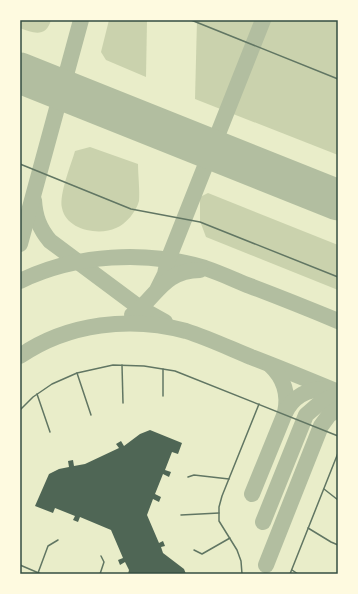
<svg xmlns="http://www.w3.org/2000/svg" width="358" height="594" viewBox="0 0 358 594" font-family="Ubuntu,sans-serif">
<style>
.green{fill:#cad2ad}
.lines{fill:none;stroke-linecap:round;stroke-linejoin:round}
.taxiway{stroke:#b2bea0;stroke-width:16}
.runway{stroke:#b2bea0;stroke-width:41}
.building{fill:#4f6655}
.service{stroke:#617663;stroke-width:1.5}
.neatline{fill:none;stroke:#344e41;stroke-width:1.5}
</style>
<rect width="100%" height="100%" fill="#e9edc9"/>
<g class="green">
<path d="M20 20H51C46 38 33 33 20 28Z"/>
<polygon points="109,20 147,20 146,77 106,60 101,52"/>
<polygon points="197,20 338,20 338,155 195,99"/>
<path d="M90 147 138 164C138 174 140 192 139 201 136 212 126 224 116 228 99 236 66 230 62 208 59 194 71 165 75 151Z"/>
<polygon points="208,193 338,245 338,290 206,237 200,221 200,197"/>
</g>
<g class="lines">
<g class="taxiway">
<path d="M34 200C35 216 39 228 50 241L140 308 165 322"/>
<polyline points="20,244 81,20"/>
<path d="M20 281C76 254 146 250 205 268 220 273 235 280 250 286 279 297 309 309 338 321"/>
<polyline points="158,288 165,274 168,260 263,20"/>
<path d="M132 315C158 296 162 271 200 270"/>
<path d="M20 356C68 323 131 316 186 331 208 338 229 348 251 357 280 368 309 380 338 392"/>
<path d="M270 365C284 378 289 395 285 413"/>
<path d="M252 494 285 413C293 396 309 388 328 389"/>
<polyline points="263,522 306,415 321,402 332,397 338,396"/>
<polyline points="266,565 321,426 329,415 338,409"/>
</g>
<polyline class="runway" points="20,73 338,200"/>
</g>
<polygon class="building" points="150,430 182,443 178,454 172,452 165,470 171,472 169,477 163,474 155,494 161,497 159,502 153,499 147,515 159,543 163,541 165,546 161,547 163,553 184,569 186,574 128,574 129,570 125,562 120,565 118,560 123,558 111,530 80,517 78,522 73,520 75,516 55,508 53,513 35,506 49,474 59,469 69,467 68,461 73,460 74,466 85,464 119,448 116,444 121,441 124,446 140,434"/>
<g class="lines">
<g class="service">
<polyline points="191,20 338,79"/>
<polyline points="20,164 131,209 200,222 338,277"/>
<polyline points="122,365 123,403"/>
<polyline points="77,373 91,415"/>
<polyline points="37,394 50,432"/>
<polyline points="163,396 163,369"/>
<polyline points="20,410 33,397 52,384 77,373 113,365 144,366 175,371 338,436"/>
<polyline points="188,477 194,475 229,479"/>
<polyline points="324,489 338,500"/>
<polyline points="181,515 219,513"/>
<polyline points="308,528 331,542 338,545"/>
<polyline points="194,550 202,554 230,538"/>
<polyline points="20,565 41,574"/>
<polyline points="292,570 298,574"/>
<polyline points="38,573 48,546 58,540"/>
<polyline points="100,574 104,562 101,556"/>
<polyline points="242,574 241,561 237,550 219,521 219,507 222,496 259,404"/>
<polyline points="290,574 338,453"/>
</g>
</g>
<rect width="358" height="594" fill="none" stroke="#fefae0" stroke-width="42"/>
<rect x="21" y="21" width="316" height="552" class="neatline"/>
</svg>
